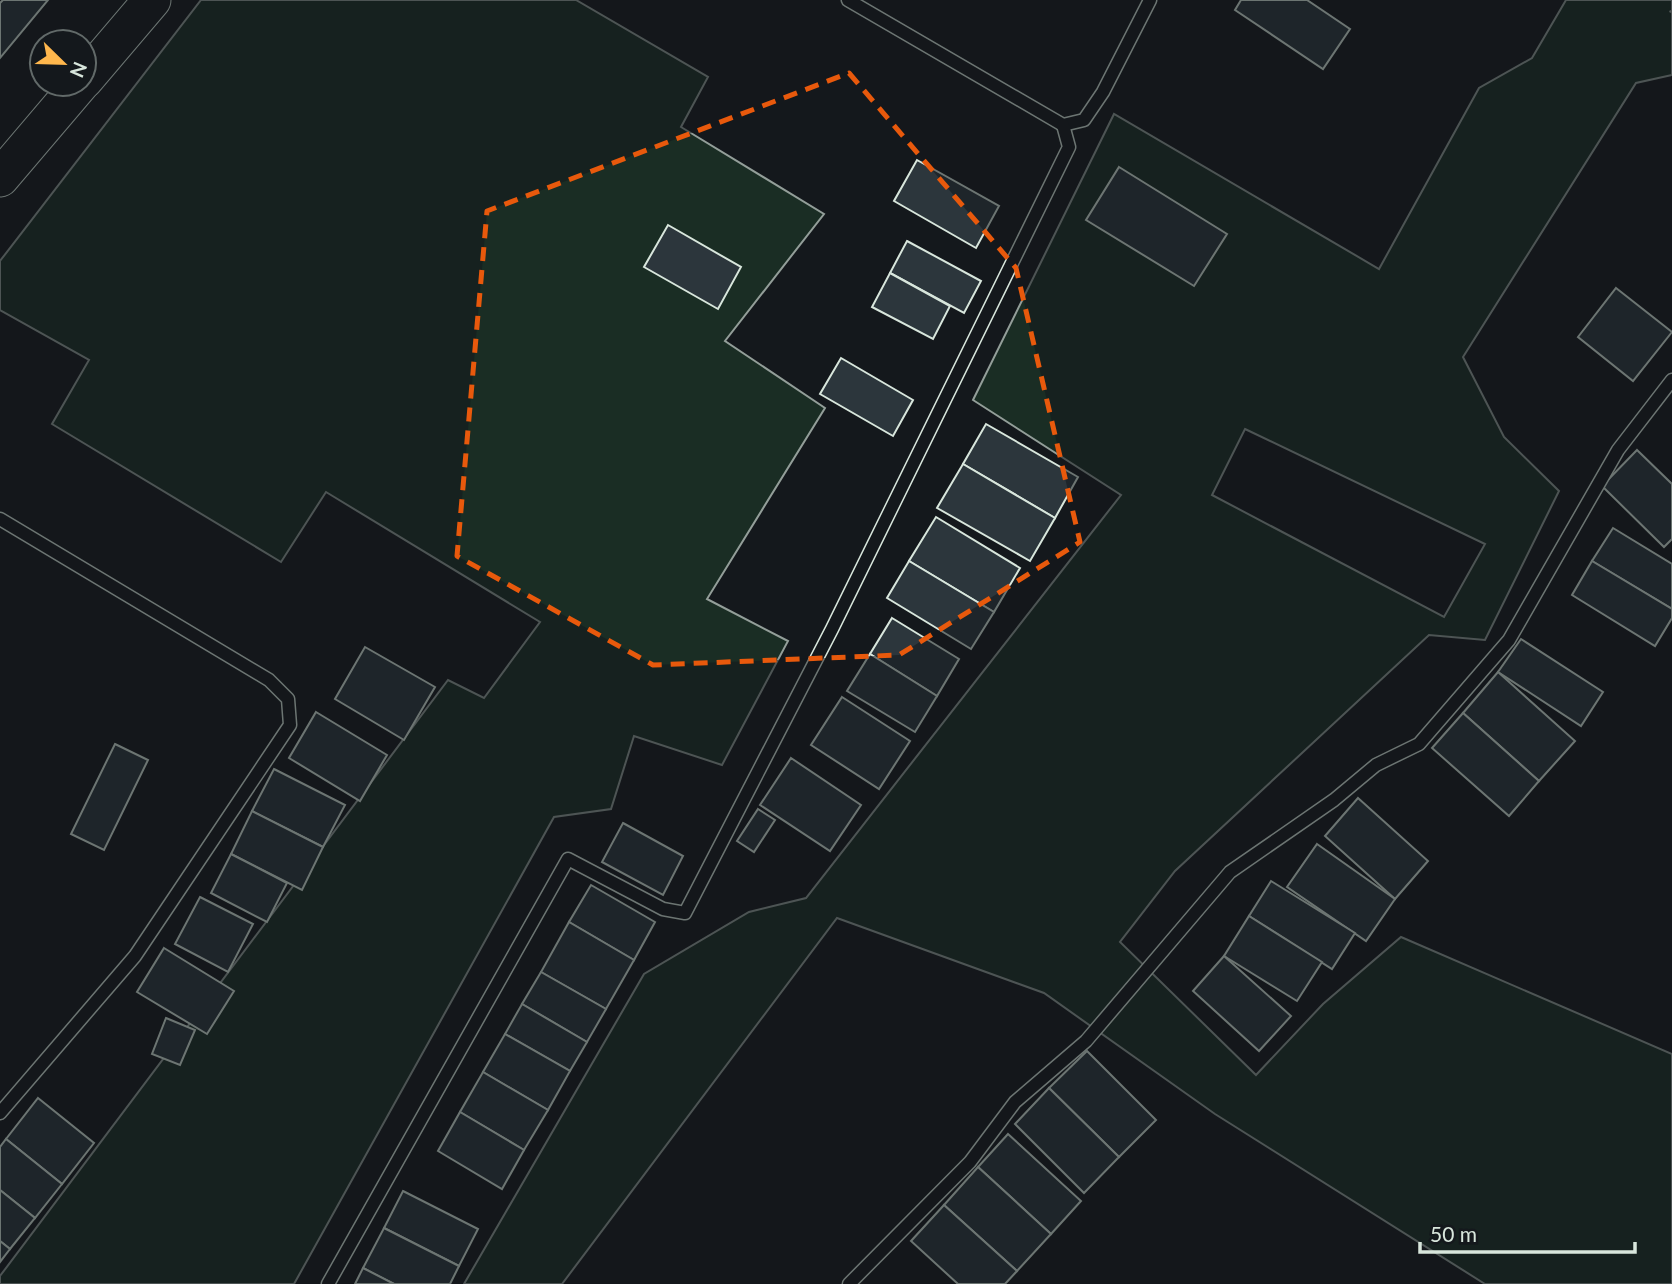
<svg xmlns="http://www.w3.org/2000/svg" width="1672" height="1284" viewBox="0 0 1672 1284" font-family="Lato,sans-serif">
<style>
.green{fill:#1a2d24;stroke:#939e99;stroke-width:2;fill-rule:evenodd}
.building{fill:#2c363c;stroke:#d8e6dc;stroke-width:2}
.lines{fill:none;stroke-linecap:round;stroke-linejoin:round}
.service-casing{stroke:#d8e6dc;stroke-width:15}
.secondary-casing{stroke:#d8e6dc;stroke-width:39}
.path{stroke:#9da8a2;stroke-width:4.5;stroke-dasharray:5 3.5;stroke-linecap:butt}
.service{stroke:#14181c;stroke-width:12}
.secondary{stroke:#14181c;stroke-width:37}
.marked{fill:none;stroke:#e8590c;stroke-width:5;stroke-dasharray:14 9;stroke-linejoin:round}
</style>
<rect width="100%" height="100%" fill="#14181c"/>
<g class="green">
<polygon points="201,0 576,0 708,77 681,127 824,214 725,341 825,408 707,599 788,641 722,765 634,736 611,809 554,817 294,1284 0,1284 0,1276 448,680 484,698 540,622 326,492 281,562 52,424 89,360 0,310 0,261"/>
<path d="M1566 0H1672V75L1636 83 1463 357 1504 437 1559 491 1485 640 1429 635 1175 871 1120 942 1256 1075 1323 1004 1401 937 1672 1054V1284H1485L1215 1114 1044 993 837 918 562 1284H464L644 974 749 912 806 898 1121 495 973 400 1114 114 1379 269 1479 88 1532 58ZM1245 429 1485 544 1444 617 1212 495Z"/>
</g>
<g class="building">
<polygon points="3,0 48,0 0,58 0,3"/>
<polygon points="1241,0 1307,0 1350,29 1323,69 1235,10"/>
<polygon points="917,160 999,206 976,248 894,201"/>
<polygon points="1119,167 1227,234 1194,286 1086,220"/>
<polygon points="668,225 741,267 718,309 644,267"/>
<polygon points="907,241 981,281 964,313 890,273"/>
<polygon points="890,273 950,306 933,339 872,307"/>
<polygon points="1616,288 1672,332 1633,381 1578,337"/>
<polygon points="841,358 913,400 893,436 820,394"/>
<polygon points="986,424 1078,477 1055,518 963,464"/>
<polygon points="1637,450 1672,484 1672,539 1664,547 1602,486"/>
<polygon points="963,464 1055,518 1030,561 937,508"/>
<polygon points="936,517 1020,568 994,612 909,561"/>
<polygon points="1613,528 1672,564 1672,609 1592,561"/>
<polygon points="909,561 994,612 971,649 887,598"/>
<polygon points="1592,561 1672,609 1672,618 1655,646 1572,595"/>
<polygon points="892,618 959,659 937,696 870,654"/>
<polygon points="1521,639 1603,692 1581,726 1498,672"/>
<polygon points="365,647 435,687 404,740 335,699"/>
<polygon points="870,654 937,696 915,732 847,691"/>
<polygon points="1498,672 1575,741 1539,781 1463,713"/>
<polygon points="842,697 910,741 879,789 811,745"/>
<polygon points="316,712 387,755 360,801 289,758"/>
<polygon points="1463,713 1539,781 1509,816 1432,748"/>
<polygon points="115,744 148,760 104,850 71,834"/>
<polygon points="791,758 861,805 830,851 760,805"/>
<polygon points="274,769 345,805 323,847 252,811"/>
<polygon points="1358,798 1428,861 1395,899 1325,836"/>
<polygon points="758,809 775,820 754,852 737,841"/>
<polygon points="252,811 323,847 302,890 231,854"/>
<polygon points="623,823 683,856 663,895 602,862"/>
<polygon points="1317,844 1395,899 1366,941 1287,887"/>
<polygon points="231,854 287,883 267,922 211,893"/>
<polygon points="1271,881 1355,933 1332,969 1249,916"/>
<polygon points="591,885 655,922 634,960 569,922"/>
<polygon points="200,897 253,924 228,972 175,944"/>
<polygon points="1249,916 1322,962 1297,1001 1224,956"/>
<polygon points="569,922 634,960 606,1009 541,972"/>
<polygon points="164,948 234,991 207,1034 137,992"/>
<polygon points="1224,956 1291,1016 1259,1051 1193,991"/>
<polygon points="541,972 606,1009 587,1042 522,1004"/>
<polygon points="522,1004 587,1042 570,1071 505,1034"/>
<polygon points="166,1018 195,1030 180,1065 152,1054"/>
<polygon points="505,1034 570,1071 548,1110 483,1072"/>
<polygon points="1087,1051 1156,1120 1119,1157 1049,1088"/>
<polygon points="483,1072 548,1110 524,1150 460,1112"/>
<polygon points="1049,1088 1119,1157 1084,1193 1015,1124"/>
<polygon points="38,1098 94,1143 62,1184 6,1139"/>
<polygon points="460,1112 524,1150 502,1189 438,1151"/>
<polygon points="1008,1134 1081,1201 1051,1234 978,1167"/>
<polygon points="6,1139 62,1184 35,1218 0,1190 0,1147"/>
<polygon points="978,1167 1051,1234 1017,1271 944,1205"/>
<polygon points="0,1190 35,1218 10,1249 0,1241"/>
<polygon points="403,1191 478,1229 459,1266 384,1228"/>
<polygon points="944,1205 1017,1271 1005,1284 958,1284 911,1241"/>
<polygon points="384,1228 459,1266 450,1284 394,1284 363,1268"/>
<polygon points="0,1241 10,1249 0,1262"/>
<polygon points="363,1268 394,1284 355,1284"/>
</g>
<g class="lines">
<g class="service-casing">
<g id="service">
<polyline points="848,0 1063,125 1084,120 1103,92 1150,0"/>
<polyline points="0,519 269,680 288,699 290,725 135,956 0,1113"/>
<polyline points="328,1284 568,859 663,909 685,913 832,629 1069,147 1063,125"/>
<polyline points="849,1284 970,1162 1015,1102 1086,1041 1230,872 1334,800 1376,765 1419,744 1509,640 1618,450 1672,380"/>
</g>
</g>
<g class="secondary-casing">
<g id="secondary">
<polyline points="84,80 152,0"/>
<polyline points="0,178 80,84"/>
</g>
</g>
<polyline class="path" points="1671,13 1672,11"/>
<use href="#service" class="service"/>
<use href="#secondary" class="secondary"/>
</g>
<path d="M0 0H1672V1284H0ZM849 73 1016 268 1080 542 899 655 653 665 457 556 487 211Z" fill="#14181c" fill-opacity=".55" fill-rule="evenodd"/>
<path class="marked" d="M849 73 1016 268 1080 542 899 655 653 665 457 556 487 211Z"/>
<g transform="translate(63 63) rotate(113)"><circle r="33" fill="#14181c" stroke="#626a69" stroke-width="2"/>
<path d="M0-5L12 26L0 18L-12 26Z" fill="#ffb74d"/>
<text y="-10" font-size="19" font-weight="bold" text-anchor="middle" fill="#d8e6dc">N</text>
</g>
<path d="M1420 1242v10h215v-10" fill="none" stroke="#d8e6dc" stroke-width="3.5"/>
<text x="1430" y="1242" font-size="21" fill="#d8e6dc" stroke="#14181c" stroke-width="5" paint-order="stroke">50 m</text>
</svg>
